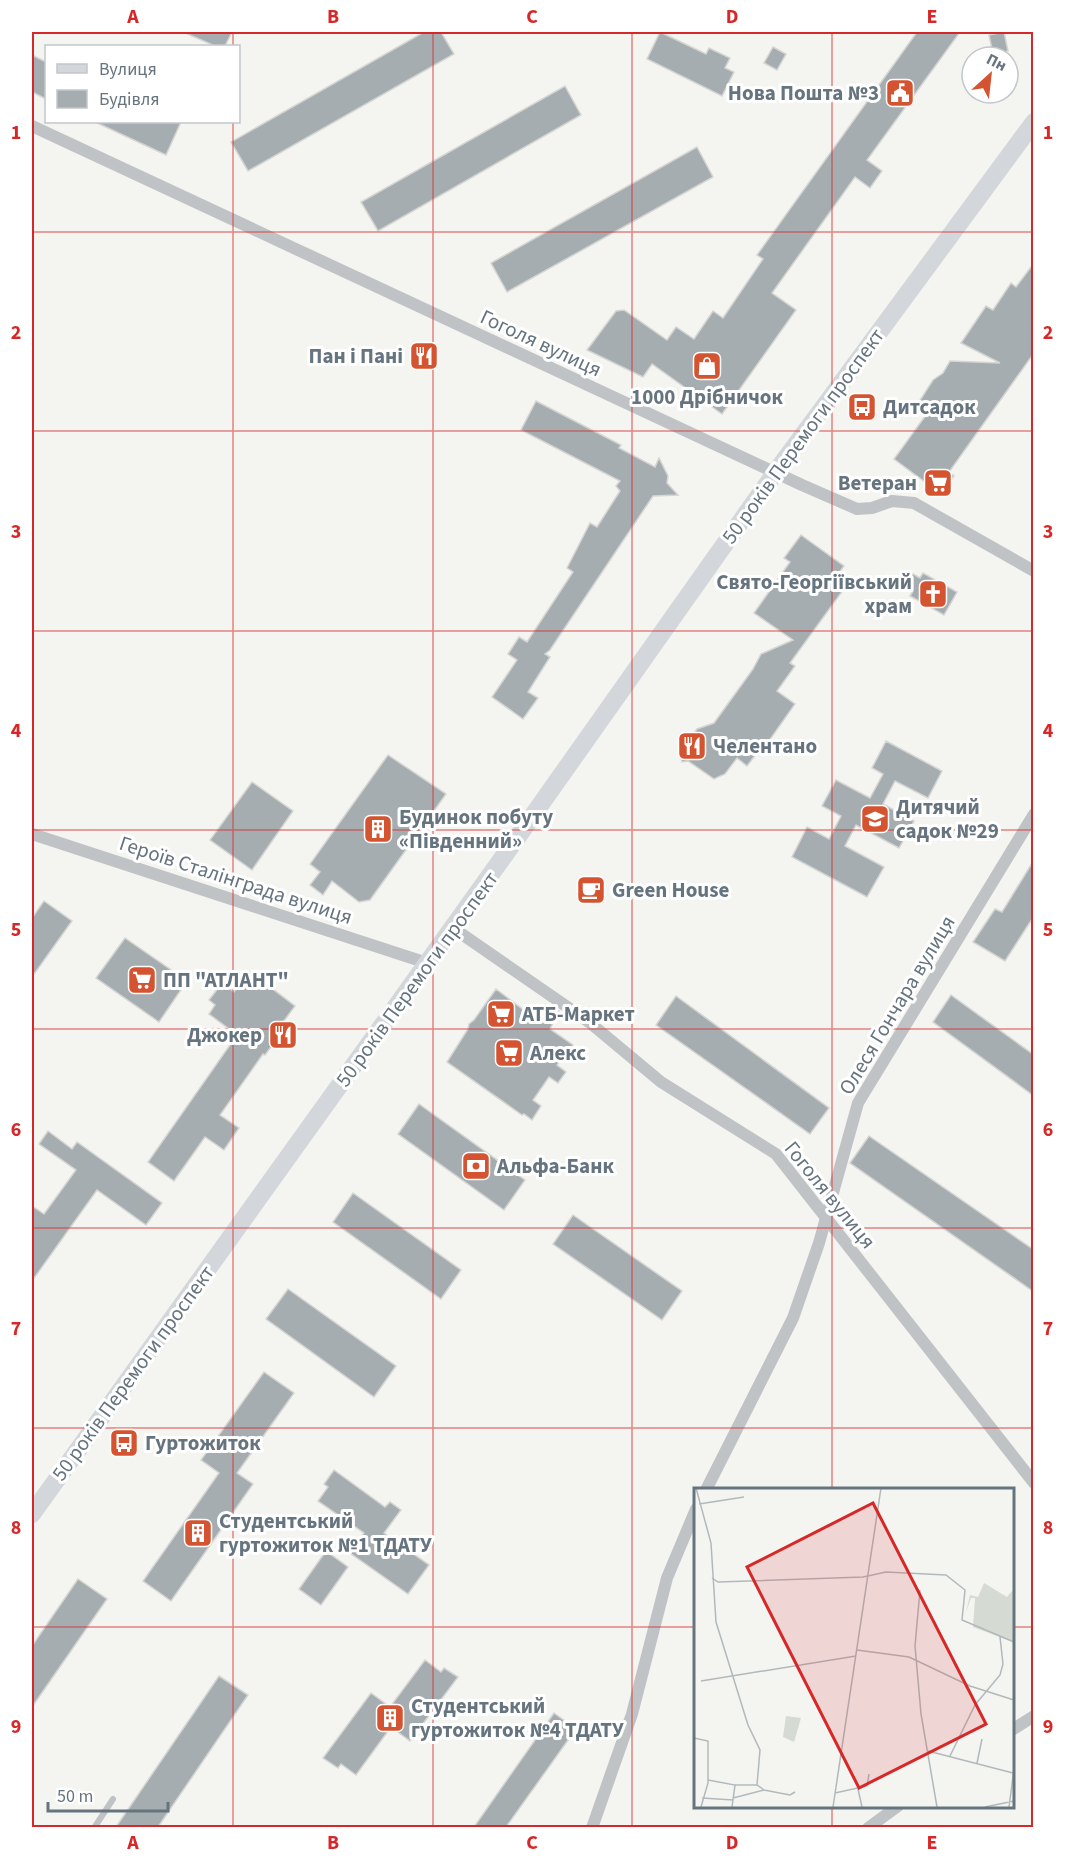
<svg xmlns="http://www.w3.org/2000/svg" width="1065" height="1859" viewBox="0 0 1065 1859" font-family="'Source Sans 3',sans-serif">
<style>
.building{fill:#a6adb1;stroke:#d5d5d3;stroke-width:1.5}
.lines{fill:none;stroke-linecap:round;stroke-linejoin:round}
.lane{stroke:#c0c3c6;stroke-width:6}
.street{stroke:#c0c3c6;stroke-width:12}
.secondary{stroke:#d3d7db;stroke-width:18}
.grid{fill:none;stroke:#d62828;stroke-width:1.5;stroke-opacity:0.55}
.labels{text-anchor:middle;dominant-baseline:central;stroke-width:6;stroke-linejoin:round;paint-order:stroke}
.poi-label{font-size:21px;font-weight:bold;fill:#66747f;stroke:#fff;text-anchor:start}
.street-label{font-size:21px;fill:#66747f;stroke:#fff}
.inset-road{fill:none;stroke:#b2b9bc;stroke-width:1.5}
.view{fill:#d62828;fill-opacity:0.15;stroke:#d62828;stroke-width:3}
.inset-edge{fill:none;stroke:#66747f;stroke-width:3}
.neatline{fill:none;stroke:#d62828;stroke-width:2}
.grid-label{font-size:20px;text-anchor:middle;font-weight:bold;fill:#d62828}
</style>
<rect width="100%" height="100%" fill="#f4f4f1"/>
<g class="building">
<polygon points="183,32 232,32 225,46 215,46"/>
<polygon points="424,32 441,32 454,54 248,171 231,142"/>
<polygon points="660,32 706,54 709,48 730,58 725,68 734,72 722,96 647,59"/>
<polygon points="917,32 960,32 867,160 882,171 870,188 855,177 772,293 796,310 722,414 652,364 643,377 587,350 616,311 624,310 667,340 676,327 694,339 713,311 723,318 763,259 757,255"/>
<polygon points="1004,32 1008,51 993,54 989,35"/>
<polygon points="773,47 786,54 777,70 764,63"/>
<polygon points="32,55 46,62 46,99 32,92"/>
<polygon points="565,86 581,115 378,231 361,202"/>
<polygon points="95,122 181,122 166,155"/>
<polygon points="697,147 713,177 507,292 491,263"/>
<polygon points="1034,263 1034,353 949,472 954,476 941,494 894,459 926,415 917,405 933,380 943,373 950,361 1000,363 961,343 986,306 993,310 1011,283 1016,287"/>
<polygon points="536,401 621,445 619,448 655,467 659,458 668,476 667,483 678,495 653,496 550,650 545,654 550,657 528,692 538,698 523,719 492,697 517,660 508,654 519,637 527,642 573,572 567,568 590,523 597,527 620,491 616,486 620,481 521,430"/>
<polygon points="801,535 844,566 838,574 849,582 790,663 795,666 777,691 795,704 759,755 757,753 747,766 737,758 725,774 714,779 688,761 682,762 680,753 697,729 714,723 753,669 761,654 793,640 754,613 790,562 784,558"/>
<polygon points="908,571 920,578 923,573 957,592 944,615 910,596 913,591 901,584"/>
<polygon points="886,741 942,771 928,798 895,781 883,804 914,821 899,848 856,825 845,846 884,867 867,897 792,857 807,827 829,839 841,816 822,806 836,780 870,798 883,774 872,768"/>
<polygon points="388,755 446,794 370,900 359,902 332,881 323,895 310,885 320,872 310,864"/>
<polygon points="252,782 293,811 252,870 210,840"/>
<polygon points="1034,860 1034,916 1005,961 973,942 995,909 1002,912"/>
<polygon points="44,901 72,921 32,977 32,918"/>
<polygon points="125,938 187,981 159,1022 96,978"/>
<polygon points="249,971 295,1006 275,1033 279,1036 265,1055 263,1054 220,1115 239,1128 224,1150 205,1137 174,1181 148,1162 237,1035 209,1014 215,1005 209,1000 222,983 234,992"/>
<polygon points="496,989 541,1023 553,1007 559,1011 550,1029 573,1045 557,1065 566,1072 558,1083 549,1077 533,1100 541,1106 532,1120 524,1114 522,1115 447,1062 468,1029 469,1024 474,1020"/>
<polygon points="951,995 1034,1055 1034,1096 933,1022"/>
<polygon points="676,996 829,1108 810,1134 656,1025"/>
<polygon points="419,1104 525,1180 504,1210 398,1134"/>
<polygon points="48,1131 72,1149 77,1142 162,1203 146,1225 97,1190 32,1281 32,1206 44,1214 76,1170 39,1144"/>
<polygon points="869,1136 1034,1250 1034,1292 850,1163"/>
<polygon points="353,1193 461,1270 441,1299 333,1222"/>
<polygon points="573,1215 682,1291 662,1320 553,1244"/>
<polygon points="288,1289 396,1366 374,1397 266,1319"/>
<polygon points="264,1372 294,1393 237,1473 253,1484 171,1601 143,1581 219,1473 201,1460"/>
<polygon points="334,1470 385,1507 390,1502 401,1510 384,1533 429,1565 408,1594 350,1553 364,1533 318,1501 328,1487 324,1484"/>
<polygon points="326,1551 348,1567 321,1605 299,1589"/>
<polygon points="78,1579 107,1599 32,1707 32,1646"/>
<polygon points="425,1660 441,1672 444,1668 458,1677 410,1741 391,1727 356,1775 341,1764 338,1768 323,1758 371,1693 390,1707"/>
<polygon points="219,1676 248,1695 158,1827 116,1827"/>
<polygon points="554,1713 576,1729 506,1827 474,1827"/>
</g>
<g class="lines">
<polyline class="lane" points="94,1828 113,1799"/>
<g class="street">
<polyline points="32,126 802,485 857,509 872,508 892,501 914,503 1034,571"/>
<polyline points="32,834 427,963"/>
<polyline points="453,928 589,1022 661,1082 776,1154 1034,1483"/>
<polyline points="706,1490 793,1318 819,1243 858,1103 1034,814"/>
<polyline points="1012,1730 1034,1716"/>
<polyline points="592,1828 632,1714 667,1578 696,1509"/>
<polyline points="868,1828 898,1806"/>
</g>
<polyline class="secondary" points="32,1514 519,835 775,473 1034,122"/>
</g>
<path class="grid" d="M233 32V46M433 32V1828M632 32V1828M832 32V1490M233 122V1828M32 232H1034M32 431H1034M32 631H1034M32 830H1034M32 1029H1034M32 1228H1034M32 1428H1034M32 1627H696M1012 1627H1034M832 1806V1828"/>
<defs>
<g id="civic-square" transform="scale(1.5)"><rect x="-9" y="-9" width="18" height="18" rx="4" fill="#d45431" stroke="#fff"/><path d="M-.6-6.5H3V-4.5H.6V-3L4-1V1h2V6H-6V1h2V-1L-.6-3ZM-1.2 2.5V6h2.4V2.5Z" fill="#fff"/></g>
<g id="restaurant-square" transform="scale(1.5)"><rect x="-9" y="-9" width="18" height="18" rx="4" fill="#d45431" stroke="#fff"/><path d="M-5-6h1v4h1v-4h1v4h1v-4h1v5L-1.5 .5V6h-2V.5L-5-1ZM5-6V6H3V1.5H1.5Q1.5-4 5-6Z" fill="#fff"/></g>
<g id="shop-square" transform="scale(1.5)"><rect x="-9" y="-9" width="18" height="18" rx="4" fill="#d45431" stroke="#fff"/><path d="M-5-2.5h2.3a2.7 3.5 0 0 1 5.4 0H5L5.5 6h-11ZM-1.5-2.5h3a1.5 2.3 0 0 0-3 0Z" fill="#fff"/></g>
<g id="bus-square" transform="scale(1.5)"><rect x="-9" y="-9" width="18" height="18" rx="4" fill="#d45431" stroke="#fff"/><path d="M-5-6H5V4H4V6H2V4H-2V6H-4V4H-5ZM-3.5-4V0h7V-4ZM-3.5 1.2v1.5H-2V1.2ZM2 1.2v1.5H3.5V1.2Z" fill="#fff"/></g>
<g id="supermarket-square" transform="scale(1.5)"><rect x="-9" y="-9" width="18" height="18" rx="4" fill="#d45431" stroke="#fff"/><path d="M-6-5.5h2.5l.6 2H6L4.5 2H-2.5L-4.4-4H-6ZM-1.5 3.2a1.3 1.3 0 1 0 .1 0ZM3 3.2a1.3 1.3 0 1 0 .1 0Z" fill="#fff"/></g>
<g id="church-square" transform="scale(1.5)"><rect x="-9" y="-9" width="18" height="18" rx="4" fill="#d45431" stroke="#fff"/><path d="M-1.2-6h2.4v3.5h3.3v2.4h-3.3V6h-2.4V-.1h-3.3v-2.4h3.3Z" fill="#fff"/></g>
<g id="school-square" transform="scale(1.5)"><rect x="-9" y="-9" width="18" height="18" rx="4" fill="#d45431" stroke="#fff"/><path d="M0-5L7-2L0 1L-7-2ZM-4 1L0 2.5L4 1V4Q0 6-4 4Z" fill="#fff"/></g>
<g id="building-square" transform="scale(1.5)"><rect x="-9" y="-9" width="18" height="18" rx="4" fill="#d45431" stroke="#fff"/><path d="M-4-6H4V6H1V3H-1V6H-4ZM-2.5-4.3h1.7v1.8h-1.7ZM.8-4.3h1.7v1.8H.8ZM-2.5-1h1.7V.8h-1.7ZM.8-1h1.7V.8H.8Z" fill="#fff"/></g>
<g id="cafe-square" transform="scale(1.5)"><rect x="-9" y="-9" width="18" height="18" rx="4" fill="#d45431" stroke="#fff"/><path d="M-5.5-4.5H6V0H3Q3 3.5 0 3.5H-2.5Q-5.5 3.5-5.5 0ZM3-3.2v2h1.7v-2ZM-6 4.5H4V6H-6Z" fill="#fff"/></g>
<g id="bank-square" transform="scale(1.5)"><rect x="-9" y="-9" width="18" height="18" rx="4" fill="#d45431" stroke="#fff"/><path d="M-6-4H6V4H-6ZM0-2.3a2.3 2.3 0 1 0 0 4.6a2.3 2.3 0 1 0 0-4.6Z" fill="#fff"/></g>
</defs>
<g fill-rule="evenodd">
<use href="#civic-square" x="900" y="93"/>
<use href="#restaurant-square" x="424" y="356"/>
<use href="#shop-square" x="707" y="366"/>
<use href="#bus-square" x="862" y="407"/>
<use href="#supermarket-square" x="938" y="483"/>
<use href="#church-square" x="933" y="594"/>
<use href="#restaurant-square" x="692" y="746"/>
<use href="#school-square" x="875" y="819"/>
<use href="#building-square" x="378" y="829"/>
<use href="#cafe-square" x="591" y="890"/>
<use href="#supermarket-square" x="142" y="980"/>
<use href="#supermarket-square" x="501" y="1014"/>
<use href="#restaurant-square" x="283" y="1035"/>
<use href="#supermarket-square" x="509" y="1053"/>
<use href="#bank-square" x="476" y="1166"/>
<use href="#bus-square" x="124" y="1443"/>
<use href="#building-square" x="198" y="1533"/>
<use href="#building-square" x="390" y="1718"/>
</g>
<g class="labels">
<g class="poi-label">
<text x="879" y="93" text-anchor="end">Нова Пошта №3</text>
<text x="403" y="356" text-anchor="end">Пан і Пані</text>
<text x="707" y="397" text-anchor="middle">1000 Дрібничок</text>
<text x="883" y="407">Дитсадок</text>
<text x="917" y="483" text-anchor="end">Ветеран</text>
<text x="912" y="582" text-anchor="end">Свято-Георгіївський<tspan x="912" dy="24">храм</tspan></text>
<text x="713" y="746">Челентано</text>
<text x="896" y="807">Дитячий<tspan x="896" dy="24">садок №29</tspan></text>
<text x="399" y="817">Будинок побуту<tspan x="399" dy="24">«Південний»</tspan></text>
<text x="612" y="890">Green House</text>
<text x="163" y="980">ПП "АТЛАНТ"</text>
<text x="522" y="1014">АТБ-Маркет</text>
<text x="262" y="1035" text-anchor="end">Джокер</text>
<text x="530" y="1053">Алекс</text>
<text x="497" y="1166">Альфа-Банк</text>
<text x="145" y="1443">Гуртожиток</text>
<text x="219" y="1521">Студентський<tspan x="219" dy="24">гуртожиток №1 ТДАТУ</tspan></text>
<text x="411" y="1706">Студентський<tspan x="411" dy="24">гуртожиток №4 ТДАТУ</tspan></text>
</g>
<g class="street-label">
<text transform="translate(541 343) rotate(25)">Гоголя вулиця</text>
<text transform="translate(803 436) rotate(-54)">50 років Перемоги проспект</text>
<text transform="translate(236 880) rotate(18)">Героїв Сталінграда вулиця</text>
<text transform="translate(417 979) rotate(-54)">50 років Перемоги проспект</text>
<text transform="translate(897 1005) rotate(-59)">Олеся Гончара вулиця</text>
<text transform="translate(830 1195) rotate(51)">Гоголя вулиця</text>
<text transform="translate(133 1373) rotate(-54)">50 років Перемоги проспект</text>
</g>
</g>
<g transform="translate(694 1488)">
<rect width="320" height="320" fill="#f4f4f1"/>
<path d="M290 95 313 109 319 102V154L279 139 281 110H277L272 124 276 107 284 109ZM92 228 107 230 100 254 89 249Z" fill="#d5dbd2"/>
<path class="inset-road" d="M2 0 17 55 22 134 54 237 66 262 63 297M5 16 50 9M18 90 24 94 169 89 192 84 252 87 271 102 268 132 320 154M226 102 221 158 227 226 243 319M163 162 215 169 276 198 320 212M7 193 162 168M0 250 14 253V295L7 319M234 263 319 285M256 268 281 217 306 187 309 176 306 149M283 275 288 251M14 292 41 297 38 319M41 297H63L70 302M164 301 168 319M141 305 173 298 175 286M8 310 39 312M39 310 70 302 96 307 101 304M139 319 187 0M291 319 320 313M315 319 320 281"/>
<path class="view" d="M179 15 292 236 165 300 53 79Z"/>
<rect width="320" height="320" class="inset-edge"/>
</g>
<rect width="1065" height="1859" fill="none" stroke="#ffffff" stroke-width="66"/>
<rect x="45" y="45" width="195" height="78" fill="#ffffff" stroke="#c2c7cc" stroke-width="1.5"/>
<rect x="57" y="64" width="30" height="9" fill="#d3d7db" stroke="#c2c7cc" stroke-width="1.5"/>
<text x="99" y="75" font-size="18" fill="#66747f">Вулиця</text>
<rect x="57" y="90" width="30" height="18" fill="#a6adb1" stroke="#c2c7cc" stroke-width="1.5"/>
<text x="99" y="105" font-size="18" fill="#66747f">Будівля</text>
<g transform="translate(990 75) rotate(27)"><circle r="28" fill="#ffffff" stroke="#c2c7cc" stroke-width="1.5"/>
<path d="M0-4.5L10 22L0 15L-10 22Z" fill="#d45431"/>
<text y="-9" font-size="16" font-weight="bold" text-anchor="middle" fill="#66747f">Пн</text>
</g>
<path d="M48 1802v9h120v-9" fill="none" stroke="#66747f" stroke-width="3"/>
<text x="57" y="1802" font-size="18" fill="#66747f" stroke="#ffffff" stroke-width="4.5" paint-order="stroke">50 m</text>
<rect x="33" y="33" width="999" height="1793" class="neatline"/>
<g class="grid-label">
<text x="133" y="23">A</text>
<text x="333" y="23">B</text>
<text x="532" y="23">C</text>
<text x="732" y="23">D</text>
<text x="932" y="23">E</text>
<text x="16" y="139">1</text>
<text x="1048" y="139">1</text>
<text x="16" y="339">2</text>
<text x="1048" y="339">2</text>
<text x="16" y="538">3</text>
<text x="1048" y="538">3</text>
<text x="16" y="737">4</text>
<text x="1048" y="737">4</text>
<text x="16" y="936">5</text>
<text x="1048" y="936">5</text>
<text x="16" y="1136">6</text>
<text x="1048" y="1136">6</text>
<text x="16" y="1335">7</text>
<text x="1048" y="1335">7</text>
<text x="16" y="1534">8</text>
<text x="1048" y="1534">8</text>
<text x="16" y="1733">9</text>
<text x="1048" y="1733">9</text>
<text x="133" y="1849">A</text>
<text x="333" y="1849">B</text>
<text x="532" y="1849">C</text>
<text x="732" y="1849">D</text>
<text x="932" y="1849">E</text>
</g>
</svg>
